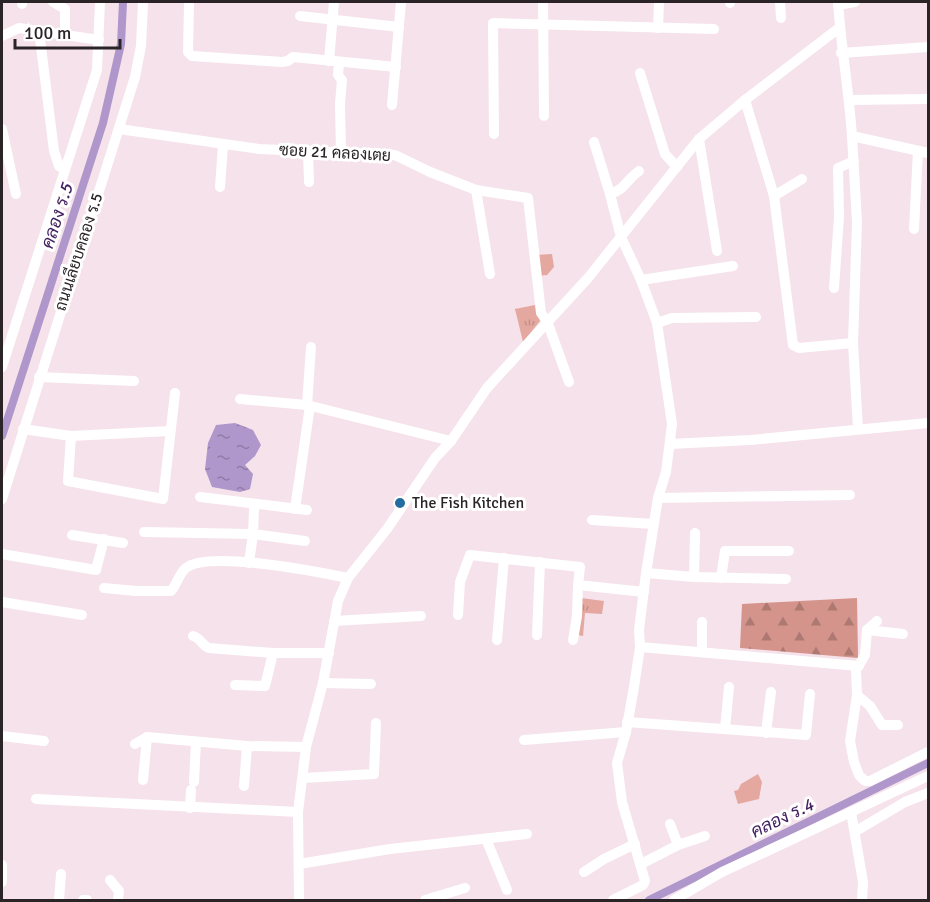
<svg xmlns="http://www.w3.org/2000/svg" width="930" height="902" viewBox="0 0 930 902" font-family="Signika,Sarabun,sans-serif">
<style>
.green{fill:#e4a8a0}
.forest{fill:url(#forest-firs)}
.park{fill:url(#park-tufts)}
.water{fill:url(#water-ripples)}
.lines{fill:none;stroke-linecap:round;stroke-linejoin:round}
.canal{stroke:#af97cb;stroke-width:8}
.minor{stroke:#fff;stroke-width:10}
.poi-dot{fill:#226c9f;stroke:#fff;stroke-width:2}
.labels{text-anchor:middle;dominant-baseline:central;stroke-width:6;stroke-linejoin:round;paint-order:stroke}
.street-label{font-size:16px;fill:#2a2427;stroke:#fff}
.poi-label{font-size:16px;fill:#2a2427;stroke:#fff;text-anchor:start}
.water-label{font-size:18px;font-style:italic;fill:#442261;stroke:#fff}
</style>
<defs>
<pattern id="forest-firs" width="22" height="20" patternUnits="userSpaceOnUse" patternTransform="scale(1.5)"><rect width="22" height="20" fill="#d5948b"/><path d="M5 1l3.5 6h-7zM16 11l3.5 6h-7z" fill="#ad7972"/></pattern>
<pattern id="park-tufts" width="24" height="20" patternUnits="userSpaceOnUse" patternTransform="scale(1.5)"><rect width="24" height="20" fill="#e4a8a0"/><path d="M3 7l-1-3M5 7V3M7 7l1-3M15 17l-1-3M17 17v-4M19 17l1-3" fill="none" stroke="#c4908a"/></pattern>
<pattern id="water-ripples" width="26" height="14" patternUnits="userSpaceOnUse" patternTransform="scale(1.5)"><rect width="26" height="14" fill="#af97cb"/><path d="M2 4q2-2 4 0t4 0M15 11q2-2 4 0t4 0" fill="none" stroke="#8f7ba5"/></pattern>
</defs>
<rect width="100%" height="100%" fill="#f5e2eb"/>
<polygon class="green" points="758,774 762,782 759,799 738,804 734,791 738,790 741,784"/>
<polygon class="forest" points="857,598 858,658 740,648 742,604"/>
<g class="park">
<polygon points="552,254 554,267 547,275 537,276 535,255"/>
<polygon points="535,305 540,321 523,342 515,309"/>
<polygon points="581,598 604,601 602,614 585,613 583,636 578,635"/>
</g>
<polygon class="water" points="235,423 253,430 261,445 255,456 245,465 253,474 250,489 240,492 212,487 205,469 208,443 216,425"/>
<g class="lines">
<g class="canal">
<polyline points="2,436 103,123 121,44 123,2"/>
<polyline points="649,900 928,763"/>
</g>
<g class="minor">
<polyline points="53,2 65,9 65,35"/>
<polyline points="189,2 188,52 192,56 282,62 288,61 293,57 396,67"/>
<polyline points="543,2 544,116"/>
<polyline points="730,2 730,3"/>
<polyline points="780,2 781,18"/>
<path d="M838 2C841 47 849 91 852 136L928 153"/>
<polyline points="22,4 22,2"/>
<polyline points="838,5 855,2"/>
<polyline points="300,16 399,27"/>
<polyline points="658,28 659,2"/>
<polyline points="39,31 54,151 59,166 65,170"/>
<polyline points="2,36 19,28 99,40"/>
<polyline points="841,53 928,47"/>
<polyline points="329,61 334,2"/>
<polyline points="339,62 338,75 342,80 340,104 341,153"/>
<polyline points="640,73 665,154 677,167"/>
<polyline points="745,100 774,196 793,345 799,348 853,343"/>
<polyline points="850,100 928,99"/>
<polyline points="392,105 401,2"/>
<polyline points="2,129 16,194"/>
<polyline points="119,129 259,149 395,155 430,172 476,190 528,198 541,313 547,321 569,382"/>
<polyline points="494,134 493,23 714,29"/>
<polyline points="852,136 857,222 853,343 858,429"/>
<polyline points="699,139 717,251"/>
<polyline points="594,142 610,194 621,237 641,280 657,323 672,424 666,472 658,498 646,573 639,630 640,647 634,687 626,732 617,763 622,802 645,881 643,885 613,900"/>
<polyline points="308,151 309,182"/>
<polyline points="220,187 223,145"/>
<polyline points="476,190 490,274"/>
<path d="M610 194C626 189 626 180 639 171"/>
<polyline points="774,196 802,179"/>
<polyline points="914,229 918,151"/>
<polyline points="641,280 733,266"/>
<polyline points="834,288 839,217 838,168 854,161"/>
<polyline points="657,323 672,318 756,317"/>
<polyline points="2,367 97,70 100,2"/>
<polyline points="39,377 134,381"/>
<polyline points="240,399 307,405 451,441"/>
<polyline points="307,405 311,347"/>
<polyline points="23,429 71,436 170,431"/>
<polyline points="71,436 68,481 163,499 175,393"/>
<polyline points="670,444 750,440 928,423"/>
<polyline points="200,497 307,510"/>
<polyline points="658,498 850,495"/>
<polyline points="2,499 135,77 141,46 143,2"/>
<polyline points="295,509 310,406"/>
<polyline points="592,520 653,524"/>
<polyline points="144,532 253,534 305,541"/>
<polyline points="72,535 123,543"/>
<polyline points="2,554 96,570 104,539"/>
<polyline points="249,563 253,534 254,509"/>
<polyline points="646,573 694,577 786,579"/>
<polyline points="694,577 695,533"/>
<polyline points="721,578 725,551 789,551"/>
<path d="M104 588 136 591H171C177 585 179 573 186 568 208 550 319 572 348 578"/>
<polyline points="2,602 82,615"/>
<polyline points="458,615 460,582 470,555 580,567 578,585 644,592"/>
<polyline points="334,621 421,616"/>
<polyline points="877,621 867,630 865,655 856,670 857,695 850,741 854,762 859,775 865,781 870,781 928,752"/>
<polyline points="867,630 903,634"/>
<polyline points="537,635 540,562"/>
<path d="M193 636C201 638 202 646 209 648L273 653H329"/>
<polyline points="497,640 504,558"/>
<polyline points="573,640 577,616 578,585"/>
<polyline points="640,647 859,666"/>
<polyline points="702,652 702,622"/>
<polyline points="323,683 371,684"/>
<polyline points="235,685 265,686 273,653"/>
<polyline points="857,695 870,706 882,725 898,725"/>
<polyline points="627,722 806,735 810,694"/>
<polyline points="725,729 729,687"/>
<polyline points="766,733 771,692"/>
<polyline points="2,736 44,741"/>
<polyline points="524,740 626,732"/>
<polyline points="135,744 147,737 247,746 306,747"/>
<polyline points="303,778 374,774 376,723"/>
<polyline points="143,780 147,737"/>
<polyline points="194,782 196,742"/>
<polyline points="244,786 247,746"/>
<polyline points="36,799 298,812"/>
<polyline points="190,808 191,790"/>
<polyline points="851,812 863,882 862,900"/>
<polyline points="670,824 678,845"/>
<polyline points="856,831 905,802 928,793"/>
<polyline points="486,839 507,890"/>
<polyline points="299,864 390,849 527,834"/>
<polyline points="641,864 678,845 705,836"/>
<polyline points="584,872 604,859 635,844"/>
<polyline points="110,880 119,891 118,900"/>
<polyline points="2,882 2,865"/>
<polyline points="59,900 61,874"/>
<polyline points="83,900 87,900"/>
<polyline points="299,900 298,812 306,747 323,683 338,601 348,578 387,529 435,458 451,441 487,388 588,278 699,139 745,100 839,28"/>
<polyline points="425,900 465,888"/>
<polyline points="674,900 722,872 928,776"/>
</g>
</g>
<circle class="poi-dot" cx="400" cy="503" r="6"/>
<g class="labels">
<g class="street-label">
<text transform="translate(335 153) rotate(3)">ซอย 21 คลองเตย</text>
<text transform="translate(79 252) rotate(-72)">ถนนเลียบคลอง ร.5</text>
</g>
<g class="poi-label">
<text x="412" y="503">The Fish Kitchen</text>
</g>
<g class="water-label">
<text transform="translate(57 216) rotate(-72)">คลอง ร.5</text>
<text transform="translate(782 818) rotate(-26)">คลอง ร.4</text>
</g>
</g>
<rect width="930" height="902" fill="none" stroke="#2a2427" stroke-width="6"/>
<path d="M15 39v9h105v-9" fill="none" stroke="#2a2427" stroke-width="3"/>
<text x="24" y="39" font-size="18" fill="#2a2427" stroke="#ffffff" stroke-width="4.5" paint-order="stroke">100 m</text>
</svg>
